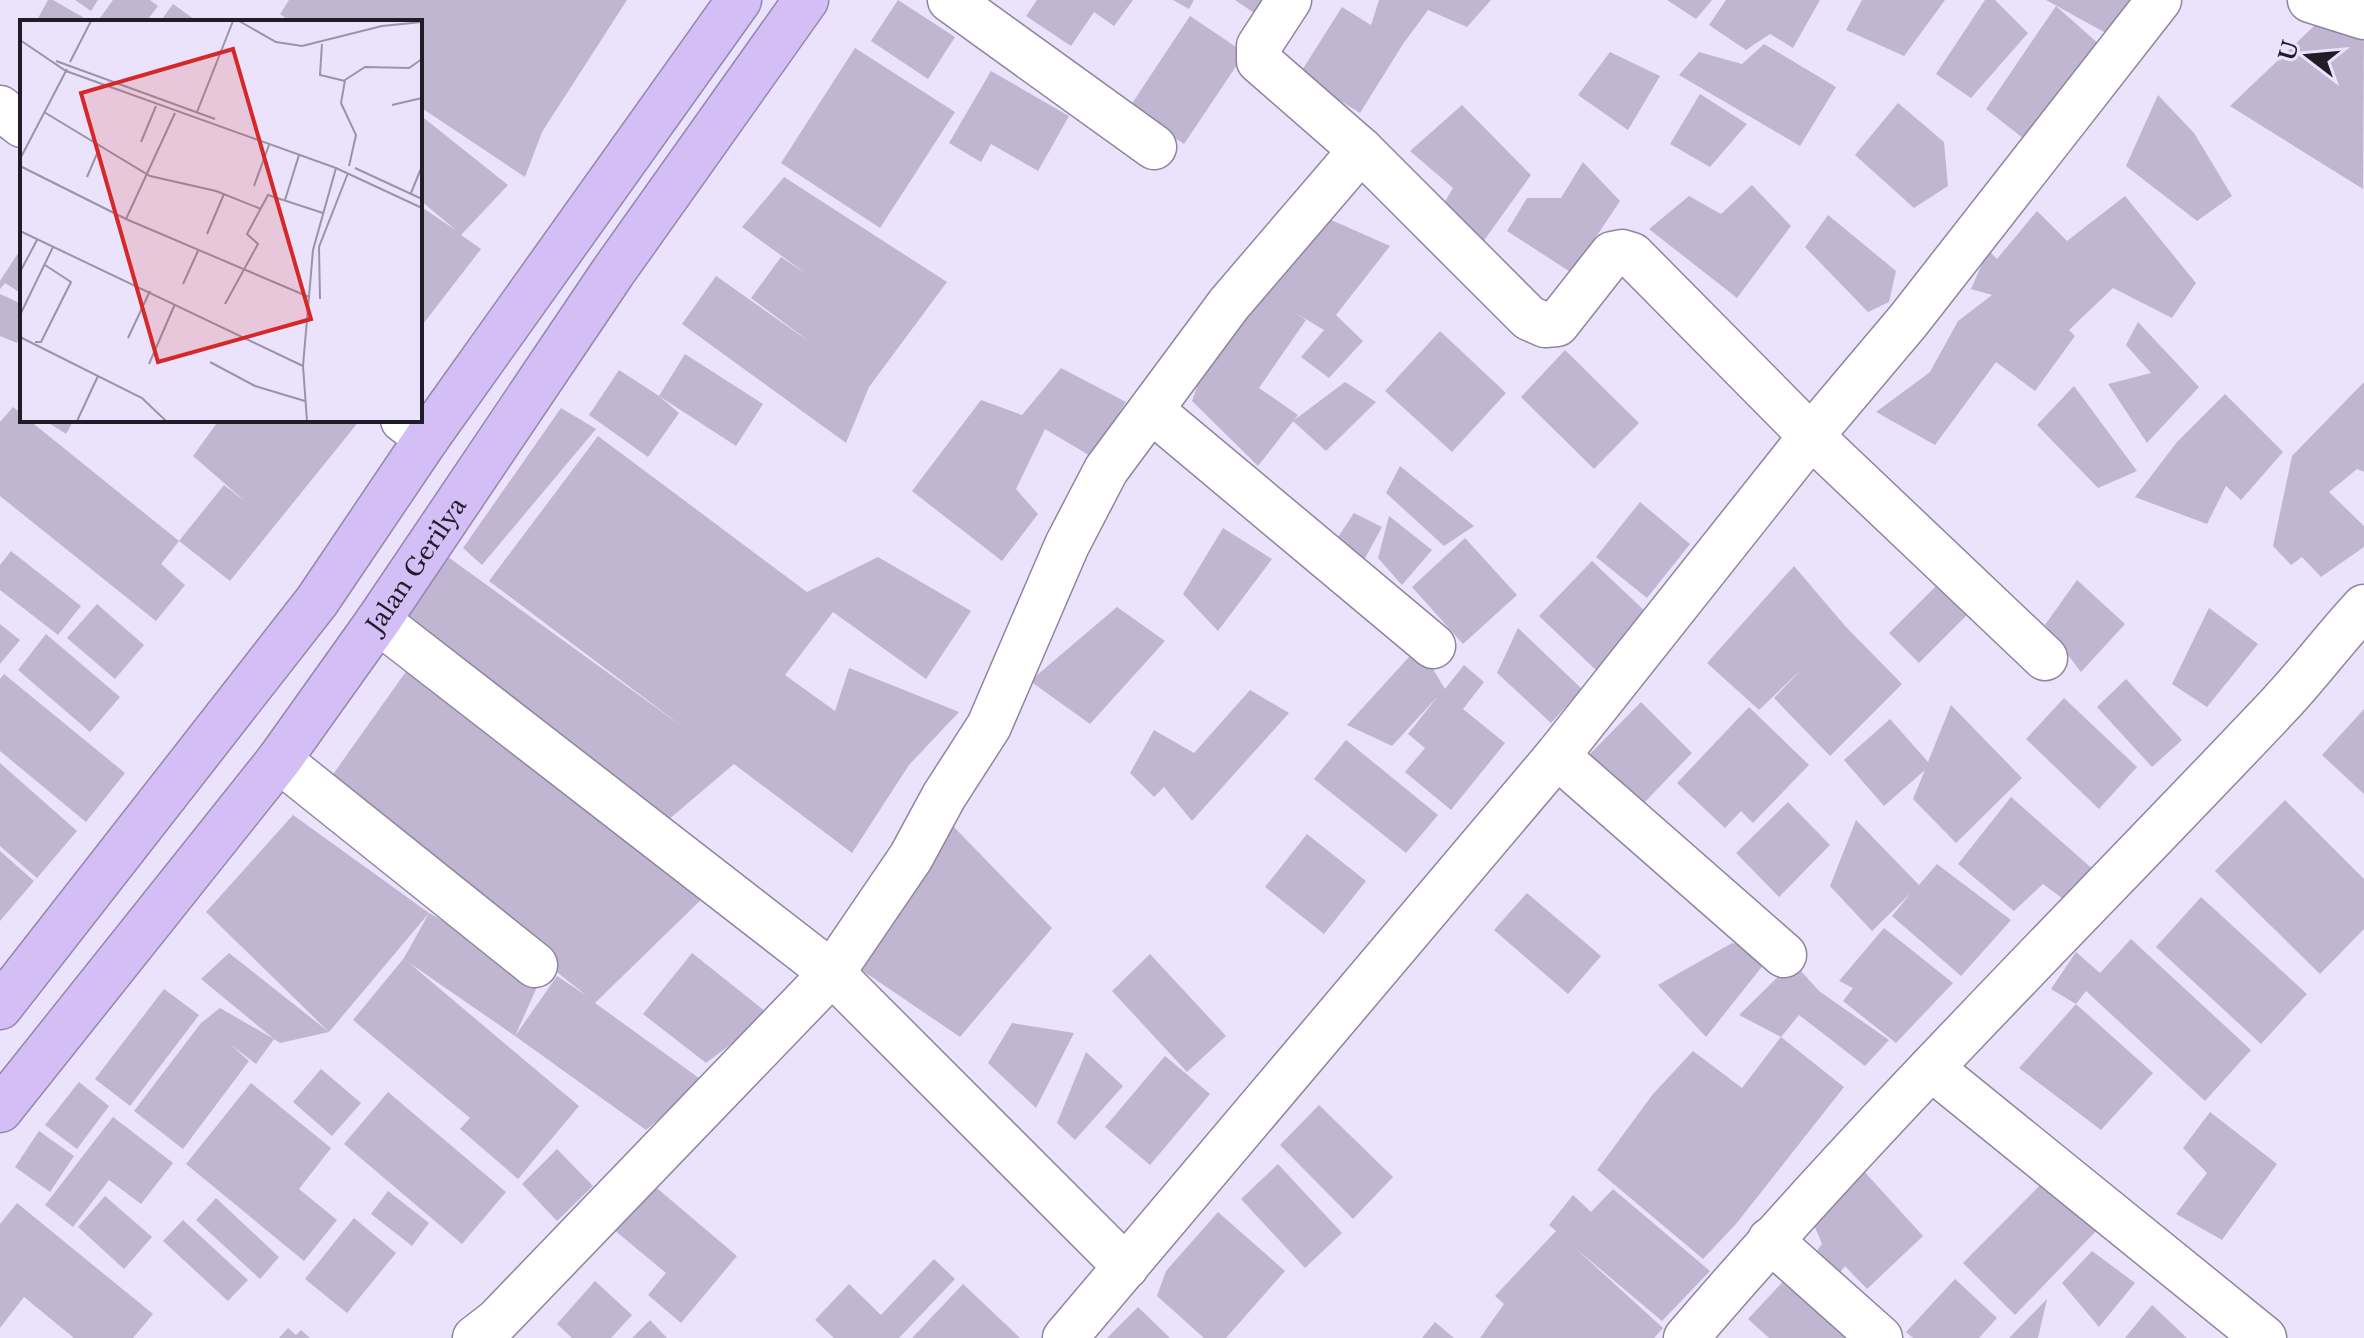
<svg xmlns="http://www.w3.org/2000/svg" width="2364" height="1338" viewBox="0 0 2364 1338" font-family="'Libre Baskerville',serif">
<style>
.building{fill:#c0b6d2}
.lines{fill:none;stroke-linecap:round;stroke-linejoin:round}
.street-casing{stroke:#8e859f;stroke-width:47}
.highway-casing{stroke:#9586ad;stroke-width:47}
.street{stroke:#fff;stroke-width:44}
.highway{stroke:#d3bff5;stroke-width:44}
.labels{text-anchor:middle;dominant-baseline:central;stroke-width:6;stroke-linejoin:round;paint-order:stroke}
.street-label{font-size:24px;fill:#211d28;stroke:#ebe3fb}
.inset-road{fill:none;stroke:#9a94a7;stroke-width:2}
.view{fill:#d62828;fill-opacity:0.15;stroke:#d62828;stroke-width:4}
.inset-edge{fill:none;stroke:#211d28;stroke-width:4}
</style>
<rect width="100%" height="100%" fill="#ebe3fb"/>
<g class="building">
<polygon points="48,0 53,0 86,19 84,22 36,22"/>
<polygon points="75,0 98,0 91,11"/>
<polygon points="113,0 150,0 158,6 146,22 97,22"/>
<polygon points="289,0 627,0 542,132 525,177 420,107 420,22 291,22 280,14"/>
<polygon points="898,0 955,37 928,79 871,41"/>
<polygon points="1037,0 1133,0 1114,26 1094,12 1071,46 1026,16"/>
<polygon points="1173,0 1194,0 1189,9"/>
<polygon points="1235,0 1272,0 1260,17"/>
<polygon points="1379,0 1491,0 1467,27 1428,10 1403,44 1360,113 1299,75 1342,7 1371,25"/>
<polygon points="1667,0 1712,0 1696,19"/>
<polygon points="1726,0 1820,0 1793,48 1770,34 1746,50 1709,25"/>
<polygon points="1862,0 1945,0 1904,56 1846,30"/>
<polygon points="1985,0 1995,0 2028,33 1971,98 1936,74"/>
<polygon points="2046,0 2147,0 2113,37"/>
<polygon points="173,4 198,22 160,22"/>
<polygon points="2056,6 2109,53 2034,147 1986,109"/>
<polygon points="2333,8 2364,22 2363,189 2230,106"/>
<polygon points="1190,16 1245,53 1184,144 1129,108"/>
<polygon points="1764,44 1836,87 1800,146 1679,75 1699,52 1742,64"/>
<polygon points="855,48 955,112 880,228 781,163"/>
<polygon points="1610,52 1660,76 1628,130 1578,95"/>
<polygon points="991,71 1069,116 1038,171 991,144 981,162 949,143"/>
<polygon points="1700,94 1747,124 1710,167 1670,144"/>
<polygon points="2158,95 2194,133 2232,196 2197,221 2126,166"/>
<polygon points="1898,103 1944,142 1948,186 1914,208 1855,155"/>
<polygon points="1462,105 1531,175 1480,246 1437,215 1453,188 1410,151"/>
<polygon points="420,115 508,185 461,235 481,249 420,328 420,206 457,231 420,200"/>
<polygon points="1583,162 1620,201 1572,273 1507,231 1527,198 1561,198"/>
<polygon points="784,177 947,282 869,387 846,443 682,324 716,276 814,345 751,298 781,257 808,275 742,227"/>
<polygon points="1752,185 1791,226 1737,298 1649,229 1689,196 1721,214"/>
<polygon points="2125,196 2196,283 2172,318 2113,288 2069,330 2075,336 2035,391 1996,362 1935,445 1876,412 1930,372 1958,321 1992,295 1971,289 1988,250 1997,259 2037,211 2067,241"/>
<polygon points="1828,215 1896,271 1889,302 1868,312 1805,247"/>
<polygon points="1329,219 1390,246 1336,315 1363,341 1329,378 1301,357 1324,330 1294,312 1306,320 1259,388 1298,415 1258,466 1192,401 1209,353"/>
<polygon points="22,247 22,294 5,283 0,289 0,281"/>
<polygon points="0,294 22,304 22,331 17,343 0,336"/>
<polygon points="2138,322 2199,387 2147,443 2108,384 2151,373 2126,345"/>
<polygon points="1440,331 1506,393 1452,452 1385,391"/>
<polygon points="1565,350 1639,423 1594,469 1521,397"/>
<polygon points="685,354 763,404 736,446 659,396 679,413 648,457 589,415 619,370 659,396"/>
<polygon points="1061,368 1126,402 1092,457 1045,429 1016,489 1038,514 1002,561 912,491 981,400 1022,415"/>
<polygon points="1345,382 1376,402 1326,451 1293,421"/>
<polygon points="2364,382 2364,472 2357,469 2329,492 2364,526 2364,547 2321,577 2302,557 2291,565 2273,546 2292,456"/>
<polygon points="2074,386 2137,471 2098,488 2037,425"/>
<polygon points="2225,394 2283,452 2241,500 2226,486 2207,524 2135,497 2177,442"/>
<polygon points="13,407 22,414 22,420 29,420 179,541 161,564 185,585 156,621 0,496 0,422"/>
<polygon points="561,408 596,429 482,565 463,548"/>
<polygon points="44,420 74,420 66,434"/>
<polygon points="219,420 360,420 230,581 179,541 224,485 246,502 193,456"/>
<polygon points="598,436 807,592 878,557 971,611 926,679 833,612 785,675 835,711 849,668 959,712 909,765 852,853 734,764 661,826 399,623 448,557 683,727 489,581"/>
<polygon points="1400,466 1474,526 1444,546 1386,493"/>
<polygon points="1640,502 1690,544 1647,598 1596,557"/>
<polygon points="1354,513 1382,527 1363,562 1336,540"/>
<polygon points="1389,516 1432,550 1402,585 1378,558"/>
<polygon points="1223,528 1272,559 1218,631 1183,594"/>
<polygon points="1465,538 1517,595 1463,644 1412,587"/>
<polygon points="11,551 81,606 58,635 0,590 0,565"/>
<polygon points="1592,561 1648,614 1596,670 1539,616"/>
<polygon points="1794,566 1846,627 1902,684 1830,756 1774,698 1803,668 1759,710 1707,663"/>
<polygon points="1951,571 1980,602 1919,663 1889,633"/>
<polygon points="2077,580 2125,624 2081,672 2045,625"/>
<polygon points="97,604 144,645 115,679 67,638"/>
<polygon points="1117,607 1165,641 1090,724 1030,681"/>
<polygon points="2209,608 2258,644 2207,707 2172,684"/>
<polygon points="0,624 20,640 0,664"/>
<polygon points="1518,628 1582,689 1551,723 1497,673"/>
<polygon points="46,634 120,697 90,732 18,670"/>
<polygon points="1419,646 1445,689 1464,665 1484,682 1463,709 1505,743 1451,810 1405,772 1425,748 1408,734 1438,696 1392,746 1347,725"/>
<polygon points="412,663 710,891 595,1003 703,1081 646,1130 515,1036 557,976 587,996 324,787"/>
<polygon points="4,674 125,773 86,822 0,751 0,679"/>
<polygon points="2126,679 2182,740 2152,767 2097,707"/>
<polygon points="1250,690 1289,713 1192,821 1164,787 1154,797 1130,773 1154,730 1194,753"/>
<polygon points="2064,698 2137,767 2099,809 2026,739"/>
<polygon points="1641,702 1692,753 1642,805 1590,754"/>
<polygon points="1951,705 2022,778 1956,843 1913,799 1925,770 1884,806 1844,760 1890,719 1928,762"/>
<polygon points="1749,707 1809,765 1753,823 1741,811 1725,828 1677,783"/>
<polygon points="2364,709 2364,794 2322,755"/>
<polygon points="1346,740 1438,815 1406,853 1314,779"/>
<polygon points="0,763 77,831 37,878 0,846"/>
<polygon points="2011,797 2096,872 2070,904 2043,884 2014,911 1958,864"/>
<polygon points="2285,800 2364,879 2364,929 2320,974 2215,871"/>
<polygon points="1788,802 1830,845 1779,897 1736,853"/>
<polygon points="293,815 429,913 542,976 515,1036 408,962 579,1106 518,1179 460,1129 470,1118 353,1020 404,958 429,913 329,1032 206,912"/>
<polygon points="1856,820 1919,885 1937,864 2011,920 1961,976 1892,916 1911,893 1872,931 1830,886"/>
<polygon points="954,827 1052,928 960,1037 860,969"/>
<polygon points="1307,834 1366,881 1324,934 1265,887"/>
<polygon points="0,851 34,881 0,921"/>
<polygon points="1527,893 1601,956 1568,994 1494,930"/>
<polygon points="2201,897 2307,994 2261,1044 2156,947"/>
<polygon points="1884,928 1953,983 1896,1043 1843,1001 1853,988 1839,981"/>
<polygon points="2131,939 2251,1050 2205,1101 2086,991 2076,1004 2153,1073 2101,1130 2019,1068 2076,1004 2051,989 2076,952 2100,973"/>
<polygon points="1732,943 1772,954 1706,1037 1658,985"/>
<polygon points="229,953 329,1032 280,1043 274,1039 201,979"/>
<polygon points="692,953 770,1015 706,1063 643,1014"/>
<polygon points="1150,954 1226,1036 1187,1072 1112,991"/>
<polygon points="1793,962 1819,991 1889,1040 1865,1066 1799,1015 1781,1037 1844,1087 1736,1224 1703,1259 1597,1170 1653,1094 1693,1051 1742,1088 1781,1037 1739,1015"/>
<polygon points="164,989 199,1015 130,1106 95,1079"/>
<polygon points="220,1008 274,1039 256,1064 230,1044 249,1061 183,1149 134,1111 201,1023"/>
<polygon points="1012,1023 1074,1033 1036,1108 988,1063"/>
<polygon points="1086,1052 1123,1086 1075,1140 1057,1123"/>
<polygon points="1165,1056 1210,1094 1150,1165 1105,1127"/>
<polygon points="321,1069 361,1103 332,1136 293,1102"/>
<polygon points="79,1082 109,1106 77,1149 45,1125"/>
<polygon points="251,1083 331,1148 299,1189 337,1220 304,1261 186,1164"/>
<polygon points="388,1092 506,1192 462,1244 344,1144"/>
<polygon points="1319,1105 1393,1177 1353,1219 1280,1145"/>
<polygon points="2210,1112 2277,1164 2222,1240 2176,1214 2207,1173 2183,1148"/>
<polygon points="113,1117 173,1163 141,1204 109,1180 73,1227 45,1205"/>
<polygon points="39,1131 74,1156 50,1192 15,1167"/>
<polygon points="557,1149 593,1186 557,1221 522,1184"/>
<polygon points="1278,1164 1342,1233 1305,1268 1241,1199"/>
<polygon points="1862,1169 1923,1236 1867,1289 1845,1266 1832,1283 1807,1265 1822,1244 1812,1220"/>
<polygon points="2046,1179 2097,1230 2015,1315 1963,1263"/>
<polygon points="652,1184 737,1256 681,1323 648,1295 666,1273 613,1229"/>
<polygon points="1613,1189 1710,1271 1662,1321 1574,1247 1663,1328 1654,1338 1480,1338 1504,1304 1495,1296 1556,1231 1549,1225 1573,1195 1591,1212"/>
<polygon points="388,1191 429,1223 412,1246 371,1214"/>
<polygon points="105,1196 152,1237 124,1269 78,1227"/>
<polygon points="216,1198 279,1257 260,1279 196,1220"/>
<polygon points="17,1203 153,1314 133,1338 74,1338 24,1297 0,1328 0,1224"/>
<polygon points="1218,1212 1285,1271 1226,1338 1204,1338 1157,1296 1166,1271"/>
<polygon points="354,1218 396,1253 347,1313 305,1279"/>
<polygon points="183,1220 248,1280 228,1301 163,1241"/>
<polygon points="2092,1251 2135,1283 2099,1327 2062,1283"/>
<polygon points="934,1259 955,1279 899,1338 834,1338 815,1320 849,1284 881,1315"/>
<polygon points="1791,1273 1873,1338 1769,1338 1748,1319"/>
<polygon points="1955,1279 1997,1318 1979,1338 1913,1338 1906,1332"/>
<polygon points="595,1281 632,1315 611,1338 572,1338 557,1324"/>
<polygon points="963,1284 1020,1338 912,1338"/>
<polygon points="2047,1299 2038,1338 2009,1338"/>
<polygon points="2152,1305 2187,1338 2125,1338"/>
<polygon points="1138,1307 1170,1338 1107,1338"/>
<polygon points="650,1320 667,1338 632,1338"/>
<polygon points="1435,1322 1454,1338 1422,1338"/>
<polygon points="288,1328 296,1335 301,1330 310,1338 279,1338"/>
</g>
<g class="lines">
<g class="street-casing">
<g id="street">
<polyline points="950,0 1154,147"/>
<polyline points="1289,0 1259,46 1259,61 1361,150 1529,318 1545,325 1557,324 1612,254 1622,252 1632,255 1811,436 2045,658"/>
<polyline points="2310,0 2364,17"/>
<polyline points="0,108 22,125"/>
<polyline points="1151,410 1433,646"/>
<polyline points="403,420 427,438"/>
<polyline points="378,621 832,973 1126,1267"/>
<polyline points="1557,756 1784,955"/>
<polyline points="279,760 535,965"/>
<polyline points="1931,1068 2264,1338"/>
<polyline points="1770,1240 1880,1338"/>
<polyline points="475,1338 497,1321 832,973 911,857 944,796 989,726 1067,545 1106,470 1229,304 1361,150"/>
<polyline points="1065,1338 1557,756 1811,436 1908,321 2159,0"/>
<path d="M1686 1338C1875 1117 2082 914 2281 703 2310 672 2335 638 2364 607"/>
</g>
</g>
<g class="highway-casing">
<g id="highway">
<polyline points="0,1007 317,601 427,438 739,0"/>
<path id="s1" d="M0 1110 279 760 378 621 613 272 806 0"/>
</g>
</g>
<use href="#street" class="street"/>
<use href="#highway" class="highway"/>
</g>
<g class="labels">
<g class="street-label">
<text stroke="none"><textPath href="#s1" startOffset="686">Jalan Gerilya</textPath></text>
</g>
</g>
<g transform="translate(20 20)">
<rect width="402" height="402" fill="#ebe3fb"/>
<path class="inset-road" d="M219 1 256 22 282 26 362 6 402 2M0 20 46 51 316 148 402 188M302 24 300 55 325 61M36 41 195 99M50 42 71 1M372 85 402 78M24 92 130 156 196 171 241 189M177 92 213 1M121 122 136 86M0 139 47 49M0 146 106 199 289 277M329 146 336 115 321 83 325 60 345 47 389 48 402 39M335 148 402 179M67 157 79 129M234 166 249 125M391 173 402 146M265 180 279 135M106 199 155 93M0 211 283 346M187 214 204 174M0 252 17 220M163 264 178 231M300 279 299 227 328 153M205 284 238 224 227 214 248 175 303 193M0 295 33 227M0 317 122 378 146 401M108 318 130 271M15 322H21L51 262 25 245M190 342 235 366 285 381M129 344 155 284M57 401 78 356M287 401 283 346 293 230 316 148"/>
<path class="view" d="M213 29 291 299 138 342 61 73Z"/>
<rect width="402" height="402" class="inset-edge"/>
</g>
<g transform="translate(2308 56) rotate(286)" stroke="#ebe3fb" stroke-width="6" paint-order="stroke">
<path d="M0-6L14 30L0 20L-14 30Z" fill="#211d28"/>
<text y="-12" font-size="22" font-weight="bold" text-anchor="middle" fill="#211d28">U</text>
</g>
</svg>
